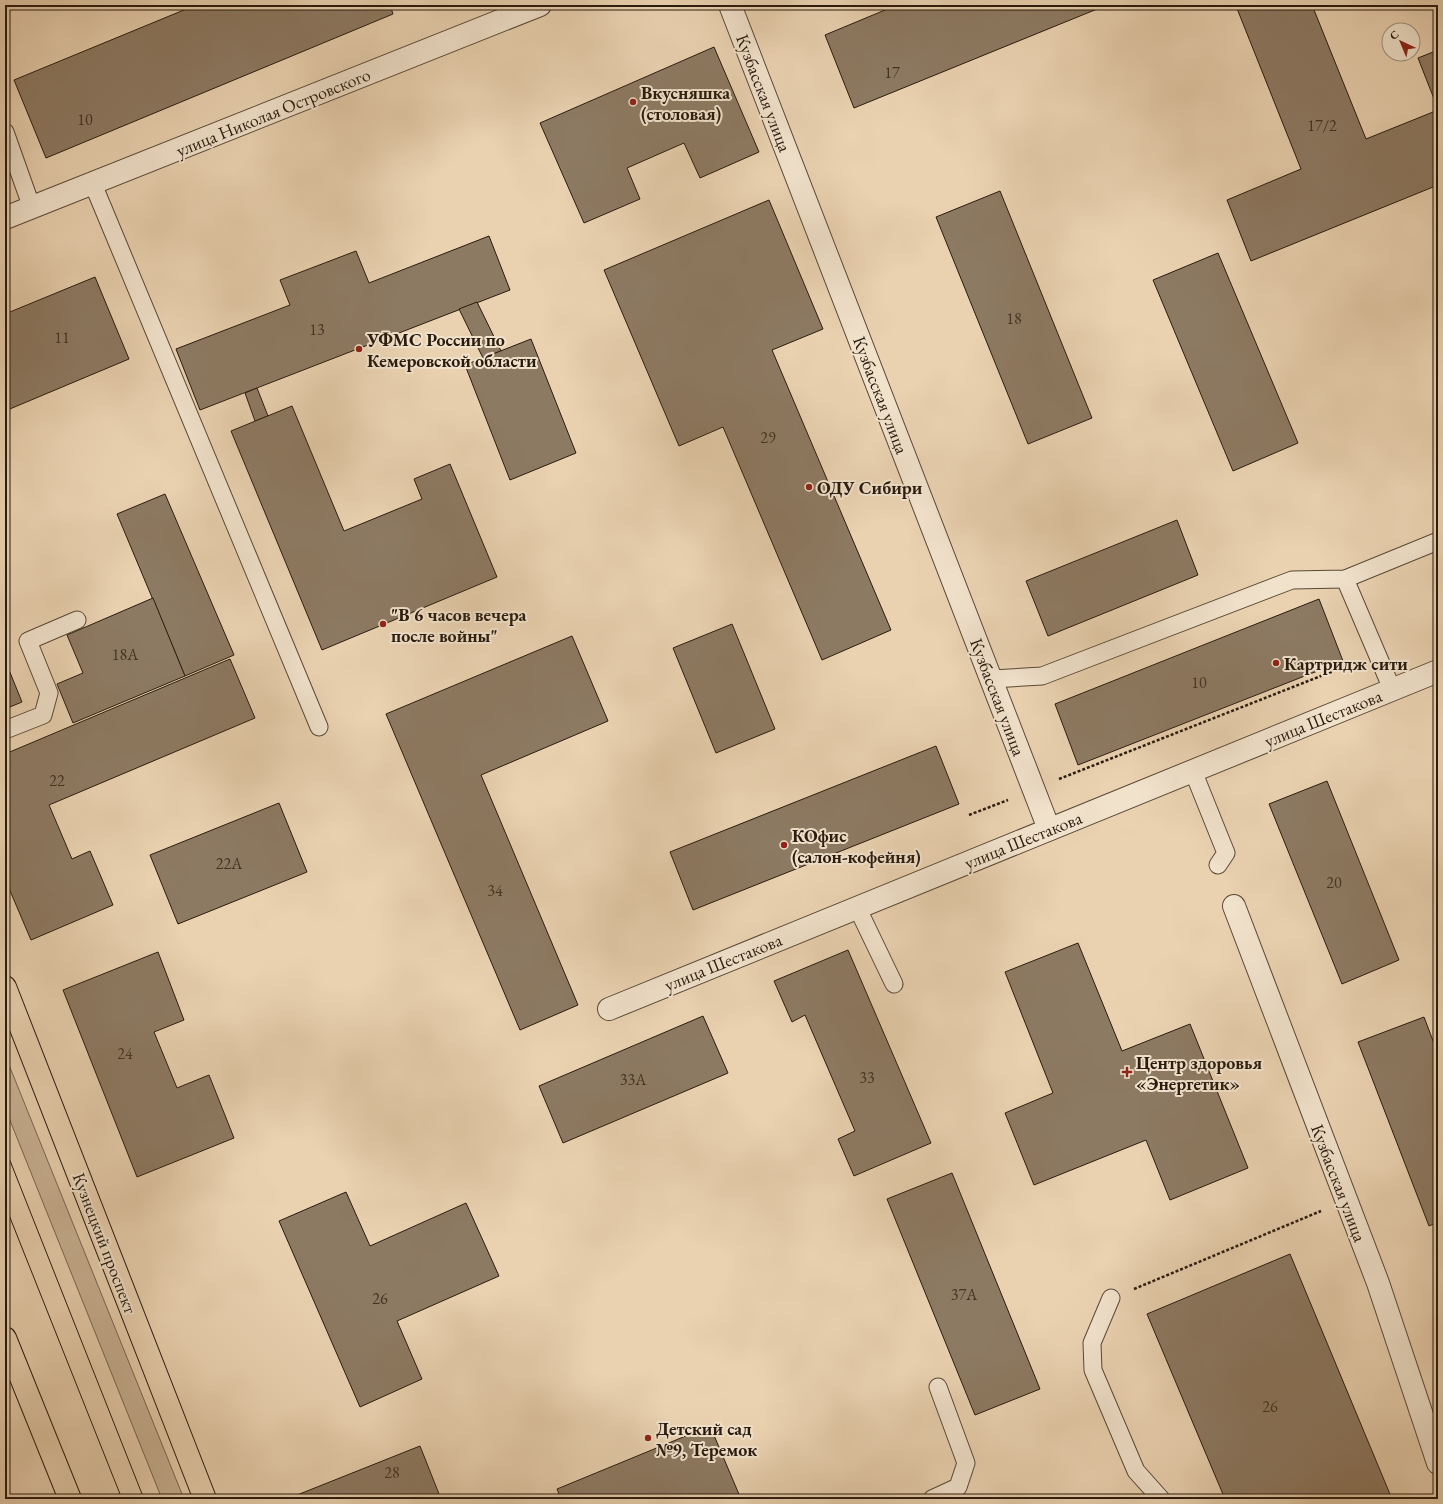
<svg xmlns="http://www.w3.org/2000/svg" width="1443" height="1504" viewBox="0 0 1443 1504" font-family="'EB Garamond',serif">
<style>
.green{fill:#c9b395;stroke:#796752}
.building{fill:#8d7a63;stroke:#291b0e}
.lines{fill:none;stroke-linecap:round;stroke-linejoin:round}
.service-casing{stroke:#594937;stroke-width:19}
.minor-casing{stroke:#594937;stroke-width:24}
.primary-casing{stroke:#291b0e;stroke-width:24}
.path{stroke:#291b0e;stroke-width:2.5;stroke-dasharray:3 2;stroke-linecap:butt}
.service{stroke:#f1e2cc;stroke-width:17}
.minor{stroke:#f1e2cc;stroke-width:22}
.primary{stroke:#ead2b1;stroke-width:22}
.tram{stroke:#291b0e;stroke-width:1}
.poi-dot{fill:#8f2418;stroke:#f1e2cc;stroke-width:1.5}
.labels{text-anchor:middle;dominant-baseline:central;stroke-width:4;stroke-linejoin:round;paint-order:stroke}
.number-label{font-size:16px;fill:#423323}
.poi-label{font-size:18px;font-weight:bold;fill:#291b0e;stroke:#f1e2cc;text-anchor:start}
.street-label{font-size:18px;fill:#291b0e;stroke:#f1e2cc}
</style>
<rect width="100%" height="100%" fill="#ead2b1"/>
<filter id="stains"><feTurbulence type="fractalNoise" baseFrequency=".005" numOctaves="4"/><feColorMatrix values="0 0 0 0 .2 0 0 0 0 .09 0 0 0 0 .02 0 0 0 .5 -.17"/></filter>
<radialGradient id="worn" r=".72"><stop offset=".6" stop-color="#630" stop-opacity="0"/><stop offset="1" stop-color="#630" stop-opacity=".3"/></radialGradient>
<polygon class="green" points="5,1055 184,1499 162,1499 5,1108"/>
<g class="building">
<polygon points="196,5 390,5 393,14 46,158 14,80"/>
<polygon points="897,5 1107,5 854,108 825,35"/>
<polygon points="1238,5 1312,5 1366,139 1438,110 1438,185 1251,261 1227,200 1301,169 1236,6"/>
<polygon points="714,47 759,152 700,178 684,143 627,168 640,199 584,223 540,123"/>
<polygon points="1438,50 1438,109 1418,58"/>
<polygon points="1000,191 1092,418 1028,444 936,217"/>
<polygon points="769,200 823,329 772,350 891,630 822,660 723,427 679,446 604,270"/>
<polygon points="489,236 510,290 200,410 176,349 290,305 280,280 356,251 369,283"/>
<polygon points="1218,253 1298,443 1233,471 1153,280"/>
<polygon points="95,277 129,359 5,411 5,314"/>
<polygon points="477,302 501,351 483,358 459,309"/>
<polygon points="531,339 576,453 510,480 465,365"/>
<polygon points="257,388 268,416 255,421 245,393"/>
<polygon points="292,406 344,531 422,499 414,479 450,464 497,577 322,650 231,431"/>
<polygon points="165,494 234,655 185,676 117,514"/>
<polygon points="1177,520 1198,575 1048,636 1026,581"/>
<polygon points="153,598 185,676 73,723 57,684 83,673 67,635"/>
<polygon points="1319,599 1343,661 1078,765 1055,704"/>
<polygon points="732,624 775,729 716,753 673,648"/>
<polygon points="572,636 608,721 481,775 578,1005 520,1030 386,714"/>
<polygon points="230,659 255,718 49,805 72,859 90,851 113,905 31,940 5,879 5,754"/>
<polygon points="5,660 22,702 5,709"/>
<polygon points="936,746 959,804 693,910 670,852"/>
<polygon points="1327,781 1399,960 1342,984 1269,804"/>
<polygon points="279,803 307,872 178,924 150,855"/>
<polygon points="1078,943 1122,1051 1190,1024 1248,1168 1170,1200 1146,1140 1034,1185 1005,1113 1053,1093 1005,972"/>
<polygon points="848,950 931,1143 854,1176 838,1139 855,1131 805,1015 792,1022 774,981"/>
<polygon points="158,952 184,1020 154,1032 177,1088 209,1075 234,1138 137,1177 63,990"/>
<polygon points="703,1016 728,1073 563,1143 539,1086"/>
<polygon points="1424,1017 1438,1054 1438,1222 1429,1226 1358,1042"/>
<polygon points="952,1173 1040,1389 975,1415 887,1199"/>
<polygon points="346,1192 370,1246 466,1203 499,1276 397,1321 422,1379 360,1407 279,1221"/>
<polygon points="1290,1254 1392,1499 1225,1499 1147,1314"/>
<polygon points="710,1426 741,1499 561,1499 557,1489"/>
<polygon points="420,1446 441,1499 287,1499"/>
</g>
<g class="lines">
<g class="service-casing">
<g id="service">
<polyline points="5,132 32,208"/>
<polyline points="93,184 319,727"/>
<polyline points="1345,579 1392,689"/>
<polyline points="992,679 1042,676 1292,580 1345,579 1438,541"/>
<polyline points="5,730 43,715 49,693 28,641 77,620"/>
<polyline points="1193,771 1226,853 1218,865"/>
<polyline points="857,907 894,984"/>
<polyline points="1111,1298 1092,1343 1093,1370 1136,1471 1161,1499"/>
<polyline points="932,1499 958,1487 966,1463 938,1387"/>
</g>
</g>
<g class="minor-casing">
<g id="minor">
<polyline points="730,5 1049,829"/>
<polyline points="5,218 540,5"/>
<polyline points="1234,906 1378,1283 1438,1463"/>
<polyline points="609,1009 1438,671"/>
</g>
</g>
<g class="primary-casing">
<g id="primary">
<polyline points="5,987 205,1499"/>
<polyline points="5,1338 70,1499"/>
</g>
</g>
<g class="path">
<polyline points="1059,779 1354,663"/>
<polyline points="969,815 1008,800"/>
<polyline points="1134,1289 1321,1211"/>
</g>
<use href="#service" class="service"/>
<use href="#minor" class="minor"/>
<use href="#primary" class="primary"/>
<g class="tram">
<polyline points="5,1148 144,1499"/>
<polyline points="5,1205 122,1499"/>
</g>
</g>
<g class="poi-dot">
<circle cx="633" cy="102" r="4"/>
<circle cx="359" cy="349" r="4"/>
<circle cx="809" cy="487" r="4"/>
<circle cx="383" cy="624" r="4"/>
<circle cx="1276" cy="663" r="4"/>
<circle cx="784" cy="845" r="4"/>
<path d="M1125 1066h4v4h4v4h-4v4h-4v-4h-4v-4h4z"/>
<circle cx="648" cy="1438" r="4"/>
</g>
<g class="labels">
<g class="number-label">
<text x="892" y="72">17</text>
<text x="85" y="119">10</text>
<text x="1322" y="125">17/2</text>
<text x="1014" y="318">18</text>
<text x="317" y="329">13</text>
<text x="62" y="337">11</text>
<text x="768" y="437">29</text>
<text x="125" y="654">18А</text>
<text x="1199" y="682">10</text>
<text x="57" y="780">22</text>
<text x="229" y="863">22А</text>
<text x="1334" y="882">20</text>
<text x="495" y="890">34</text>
<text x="125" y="1053">24</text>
<text x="867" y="1077">33</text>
<text x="633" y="1079">33А</text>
<text x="964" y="1294">37А</text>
<text x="380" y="1298">26</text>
<text x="1270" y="1406">26</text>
<text x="392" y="1472">28</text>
</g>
<g class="poi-label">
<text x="641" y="92">Вкусняшка<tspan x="641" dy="21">(столовая)</tspan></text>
<text x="367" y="339">УФМС России по<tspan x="367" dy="21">Кемеровской области</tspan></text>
<text x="817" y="487">ОДУ Сибири</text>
<text x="391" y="614">"В 6 часов вечера<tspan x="391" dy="21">после войны"</tspan></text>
<text x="1284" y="663">Картридж сити</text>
<text x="792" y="835">КОфис<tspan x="792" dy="21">(салон-кофейня)</tspan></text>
<text x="1136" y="1062">Центр здоровья<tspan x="1136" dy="21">«Энергетик»</tspan></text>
<text x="656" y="1428">Детский сад<tspan x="656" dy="21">№9, Теремок</tspan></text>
</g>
<g class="street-label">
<text transform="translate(764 93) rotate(69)">Кузбасская улица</text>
<text transform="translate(273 112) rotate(-22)">улица Николая Островского</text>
<text transform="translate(881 395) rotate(69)">Кузбасская улица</text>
<text transform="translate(998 697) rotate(69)">Кузбасская улица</text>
<text transform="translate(1323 718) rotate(-22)">улица Шестакова</text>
<text transform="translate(1023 840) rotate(-22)">улица Шестакова</text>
<text transform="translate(723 962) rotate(-22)">улица Шестакова</text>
<text transform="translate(1339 1183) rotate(69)">Кузбасская улица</text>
<text transform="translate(105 1243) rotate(69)">Кузнецкий проспект</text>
</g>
</g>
<rect width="1443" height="1504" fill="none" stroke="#ead2b1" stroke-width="20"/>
<rect x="6" y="6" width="1431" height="1492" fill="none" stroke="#291b0e" stroke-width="2"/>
<rect x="10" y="10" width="1423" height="1484" fill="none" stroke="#291b0e"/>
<g transform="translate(1401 42) rotate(316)"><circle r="19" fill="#f1e2cc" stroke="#a19280"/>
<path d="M0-3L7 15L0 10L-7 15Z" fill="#8f2418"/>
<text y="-6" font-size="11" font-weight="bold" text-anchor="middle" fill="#291b0e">С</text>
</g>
<rect width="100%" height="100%" filter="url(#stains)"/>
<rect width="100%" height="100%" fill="url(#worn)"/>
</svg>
